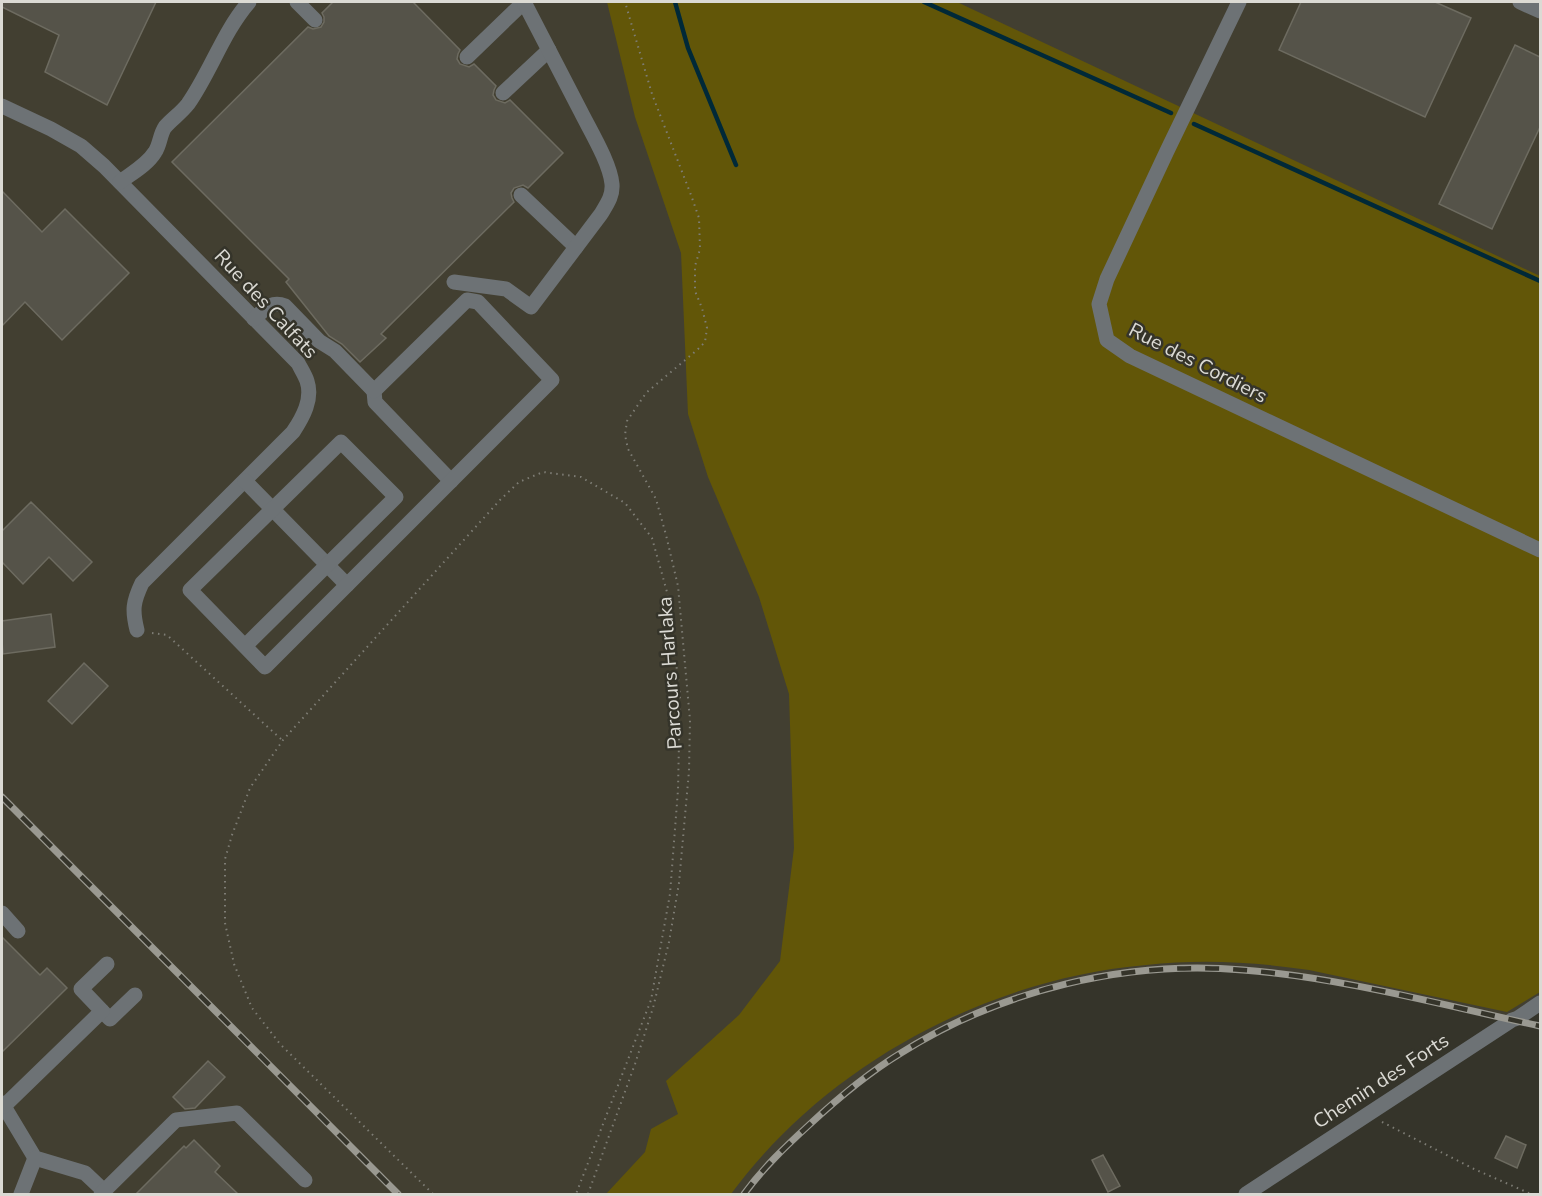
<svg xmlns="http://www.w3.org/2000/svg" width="1542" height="1196" viewBox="0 0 1542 1196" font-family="'Nunito Sans',sans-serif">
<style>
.built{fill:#423f31}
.green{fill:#625608}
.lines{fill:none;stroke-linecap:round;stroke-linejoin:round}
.stream{stroke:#002938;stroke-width:4.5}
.building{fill:#555349;stroke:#6d6b60;stroke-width:1.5}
.path{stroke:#7e7d75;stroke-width:2;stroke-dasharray:1.5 4.5;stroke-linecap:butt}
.minor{stroke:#6d7275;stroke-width:15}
.rail-casing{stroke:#9a9991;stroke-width:7}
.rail{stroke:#35342a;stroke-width:4.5;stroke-dasharray:14;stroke-linecap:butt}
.labels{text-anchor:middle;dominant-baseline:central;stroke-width:5;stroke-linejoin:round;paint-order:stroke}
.street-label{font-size:20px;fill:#dbdad4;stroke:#35342a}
</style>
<rect width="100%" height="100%" fill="#35342a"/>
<polygon class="built" points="2,2 1540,2 1540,1002 1512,1020 1406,996 1301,976 1241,970 1190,968 1144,971 1098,978 1025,996 983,1011 944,1029 901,1053 858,1083 820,1114 781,1150 753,1182 744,1194 2,1194"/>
<path class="green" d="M607 2H957L1540 276V992L1507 1012 1309 970C1255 962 1201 959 1146 965 986 979 826 1065 731 1194H606L645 1152 651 1129 678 1114 666 1081 739 1015 780 961 794 848 789 694 759 597 708 477 688 414 681 253 635 117Z"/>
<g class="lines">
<g class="stream">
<polyline points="675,2 688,48 736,165"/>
<polyline points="924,2 1171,113"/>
<polyline points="1194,124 1540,281"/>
</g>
</g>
<g class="building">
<polygon points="2,2 156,2 107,105 45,72 59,35 2,7"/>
<polygon points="333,2 413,2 460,50 458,54 457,59 460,64 469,67 474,64 496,86 494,90 493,95 496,100 505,103 510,100 563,153 528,188 523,185 514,188 511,193 512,198 514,202 381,334 386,338 360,362 342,344 329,336 286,282 289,279 172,162 308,27 313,29 321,27 324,22 324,17 322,13"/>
<polygon points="1301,2 1435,2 1471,18 1425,117 1279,50"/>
<polygon points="1515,45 1540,57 1540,127 1492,229 1439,204"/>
<polygon points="2,191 42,232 65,209 129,273 62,340 25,302 2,326"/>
<polygon points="31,502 92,562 73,581 49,557 23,584 2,562 2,531"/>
<polygon points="51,614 55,647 3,654 2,641 2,621"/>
<polygon points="84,663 108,686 72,724 48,701"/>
<polygon points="2,937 40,975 47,968 67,988 2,1052"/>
<polygon points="208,1061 225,1077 195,1108 185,1109 173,1097"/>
<polygon points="1506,1136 1526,1145 1517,1168 1495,1158"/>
<polygon points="194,1140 220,1166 215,1172 238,1194 136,1194 184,1146 186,1148"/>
<polygon points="1103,1155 1120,1186 1108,1192 1092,1160"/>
</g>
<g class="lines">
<g class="path">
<polyline points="152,633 167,635 282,740"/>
<polyline points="1382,1122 1474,1169 1531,1194"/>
<polyline points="433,1194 280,1044 252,1008 234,964 225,923 225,859 232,835 250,788 283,740 500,500 519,482 543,472 581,477 625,503 652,538 667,592 680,694 678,790 670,894 651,1000 576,1194"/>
<polyline points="588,1194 635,1064 653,1008 669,942 679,883 689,771 690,720 678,586 666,535 656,499 628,449 625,435 627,421 646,393 697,350 705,342 707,328 702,308 695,291 695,266 700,249 699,218 691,195 652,94 625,2"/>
</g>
<g class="minor">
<polyline points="297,2 315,20"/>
<polyline points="1239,2 1167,151 1107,279 1099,304 1107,340 1130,356 1540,550"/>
<polyline points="1520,2 1540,11"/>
<polyline points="467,57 524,2"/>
<polyline points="503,93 549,50"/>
<path d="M2 106 51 129 81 146 104 166 298 363C301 369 305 375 307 381 313 399 303 417 293 432L142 583C133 602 132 610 137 630"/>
<path d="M120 182C132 173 147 165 155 152 160 145 160 134 165 127 172 119 181 113 188 104 211 71 223 32 249 2"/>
<polyline points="521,195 576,247"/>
<path d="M454 282 506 289 531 307 601 214C607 204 613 196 612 184 610 163 591 132 581 112 562 76 543 39 524 2"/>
<polyline points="374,391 375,402 451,481"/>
<polyline points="245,481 347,585"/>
<path d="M245 646 396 497 341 442 190 590 265 667 552 380 478 302 467 300 374 391 335 351 319 341 285 306C271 300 264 310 254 319"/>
<polyline points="2,913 18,931"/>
<polyline points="102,1011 110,1019 135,995"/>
<polyline points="2,1103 35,1158 85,1173 104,1191"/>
<polyline points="4,1106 102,1011 81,989 107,964"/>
<polyline points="21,1194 35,1158"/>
<polyline points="101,1194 176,1120 237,1113 305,1180"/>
<polyline points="1246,1194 1512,1020 1518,1018 1540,1003"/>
</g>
<g class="rail-casing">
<g id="rail">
<polyline points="2,797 398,1194"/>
<path d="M744 1194C763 1168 785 1147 809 1125 837 1099 868 1073 901 1053 1001 990 1125 960 1243 970 1344 978 1442 1005 1540 1026"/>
</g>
</g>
<use href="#rail" class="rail"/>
</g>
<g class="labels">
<g class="street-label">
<text transform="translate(266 304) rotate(47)">Rue des Calfats</text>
<text transform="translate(1198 363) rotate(27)">Rue des Cordiers</text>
<text transform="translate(670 673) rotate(-94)">Parcours Harlaka</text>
<text transform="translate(1381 1081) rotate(-33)">Chemin des Forts</text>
</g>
</g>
<rect width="1542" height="1196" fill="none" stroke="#dbdad4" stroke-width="6"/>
</svg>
